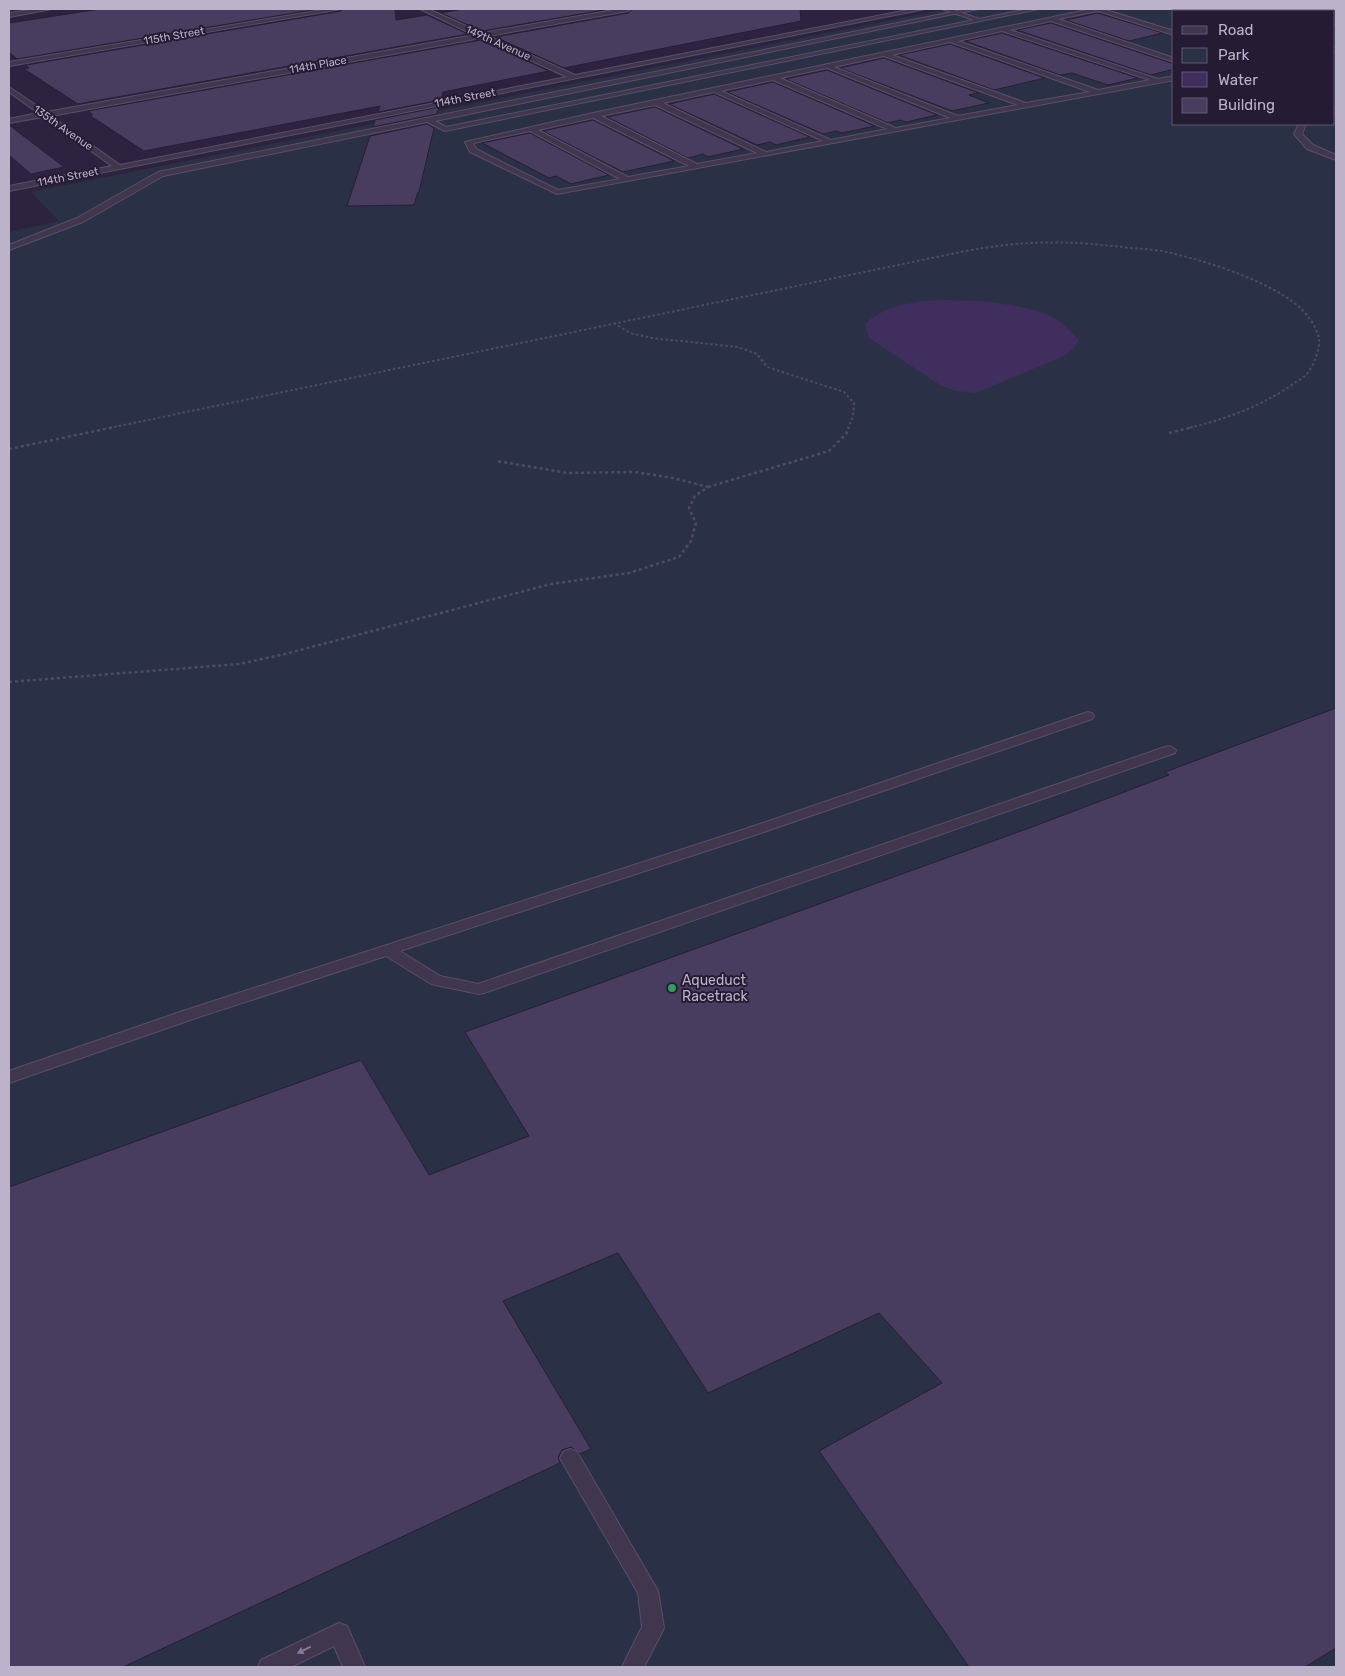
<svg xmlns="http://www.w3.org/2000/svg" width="1345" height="1676" viewBox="0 0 1345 1676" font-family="Rubik,sans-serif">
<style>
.green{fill:#2a3147;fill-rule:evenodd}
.water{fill:#402e5f}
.building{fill:#483d5e;stroke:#271e36}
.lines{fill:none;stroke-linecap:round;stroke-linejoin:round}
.service-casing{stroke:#584f67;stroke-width:2}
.minor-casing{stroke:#584f67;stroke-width:2}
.path-far1{stroke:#4b4d63;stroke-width:2;stroke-dasharray:2.5 2.5;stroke-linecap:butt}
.path{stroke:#4b4d63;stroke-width:2.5;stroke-dasharray:3 3;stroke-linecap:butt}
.service{fill:#40374f;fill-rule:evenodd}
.minor{fill:#40374f;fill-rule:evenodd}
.oneway{fill:#847b93}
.leisure-dot{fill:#2e9e5b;stroke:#251c34;stroke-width:2}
.labels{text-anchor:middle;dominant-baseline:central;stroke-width:4;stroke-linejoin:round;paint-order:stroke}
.far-street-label{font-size:11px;fill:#bcb3ca;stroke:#251c34}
.poi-label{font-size:14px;fill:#bcb3ca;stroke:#251c34;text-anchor:start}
</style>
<rect width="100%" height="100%" fill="#2d2340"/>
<path class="green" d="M946 9H1336V1667H9V232L59 221 31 192ZM1174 11H1334V124H1174Z"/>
<path class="water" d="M941 300C973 300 1028 303 1056 319 1064 324 1072 333 1079 340L1073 349 1064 356 976 393 956 391 940 385 869 338 865 324C887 304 913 302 941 300Z"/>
<g class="building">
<polygon points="100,9 318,9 17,59 9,52 9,23"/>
<polygon points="343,9 395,9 396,20 427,15 468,34 78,104 24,69 29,68 26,65 341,11"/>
<polygon points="463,9 610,9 482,31 441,13"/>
<polygon points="633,9 800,9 801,21 564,68 495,37 628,13"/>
<polygon points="1098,13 1163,33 1129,41 1066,20"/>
<polygon points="1051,23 1174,64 1174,69 1151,75 1017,30"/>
<polygon points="1002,33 1138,78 1108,85 1072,73 1060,75 965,41"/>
<polygon points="481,40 549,71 443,92 441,100 378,112 380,106 144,151 89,115 93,115 88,111"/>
<polygon points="950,44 1045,78 994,90 899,55"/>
<polygon points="884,58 979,93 969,95 989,103 952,111 840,68"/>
<polygon points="827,70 937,115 906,122 900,120 888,123 786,79"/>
<polygon points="773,82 875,126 842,133 836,131 823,134 727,92"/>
<polygon points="714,94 810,137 776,145 770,142 757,145 669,104"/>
<polygon points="439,107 437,114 373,127 375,120"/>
<polygon points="655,107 743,149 708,157 703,154 688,158 607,117"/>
<polygon points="593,120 674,161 623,172 543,131"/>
<polygon points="427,124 434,128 419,192 418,192 414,205 347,206 370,136"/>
<polygon points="9,125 55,160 64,167 31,174 9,155"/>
<polygon points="530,133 609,175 571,184 556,176 549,178 482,143"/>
<polygon points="1336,708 1336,1648 1305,1667 969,1667 819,1451 942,1383 879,1313 708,1393 618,1253 503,1301 591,1449 580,1454 571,1447 562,1450 558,1457 560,1463 123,1667 9,1667 9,1187 361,1060 429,1175 529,1136 465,1032 1032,827 1169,775 1165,772"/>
</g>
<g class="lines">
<g class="service-casing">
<g id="service">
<polygon points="967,9 978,9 435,121 446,127 1028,9 1039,9 445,131 427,122 163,176 83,222 9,250 9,245 77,218 158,172"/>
<path d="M1091 9H1103L1174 31V35L1098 11 1058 19 1174 58V62L1051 21 1010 30 1158 79 1174 76V80L557 194 470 152 465 142 593 113ZM1002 31 1150 80 1098 90 958 41ZM950 42 1090 92 1026 103 892 55ZM884 56 1018 105 958 116 834 67ZM827 68 950 118 896 128 780 78ZM773 80 887 129 831 140 721 91ZM714 92 823 141 766 152 663 103ZM655 105 757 153 697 164 601 116ZM593 118 689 166 628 177 538 130ZM530 131 620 179 558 190 476 149 473 143Z"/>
<polygon points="1180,9 1189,9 1194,11 1185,11"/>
<polygon points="1319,9 1330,9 1324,11 1313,11"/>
<polygon points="1336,19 1336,23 1334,24 1334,20"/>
<polygon points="1336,47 1336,51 1334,52 1334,48"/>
<rect x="1334" y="108" width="2" height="5"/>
<polygon points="1299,124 1306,124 1302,134 1313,145 1336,155 1336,160 1307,149 1294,134"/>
<polygon points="1088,712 1092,713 1094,716 1092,719 755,835 400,951 440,976 478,984 1165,747 1170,746 1176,750 1175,753 484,993 479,994 431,984 386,956 193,1019 9,1083 9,1071 183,1011 745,829"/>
<polygon points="570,1449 577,1452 658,1591 664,1628 644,1667 622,1667 642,1627 638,1593 560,1458 563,1452"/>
<polygon points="339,1623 347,1626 365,1667 343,1667 334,1646 291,1667 258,1667 261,1660"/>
</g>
</g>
<g class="minor-casing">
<g id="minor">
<polygon points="38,9 52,9 9,17 9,13"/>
<polygon points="328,9 341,9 9,66 9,62"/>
<path d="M420 9H428L482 33 619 9H631L628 11 489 36 575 75 913 9H925L9 191V186L112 166 43 117 9 123V119L38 113 9 92V87L46 112 474 35ZM481 38 567 77 120 165 51 116Z"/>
<polygon points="942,9 951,9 982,20 977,21"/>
</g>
</g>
<g class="path-far1">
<polyline points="614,323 630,333 652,338 738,347 757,354 767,367 844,392 854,403 853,417 848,428"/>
<path d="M109 428 961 252C1021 240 1069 240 1130 248 1145 249 1160 250 1175 254 1212 263 1287 286 1309 318 1313 322 1318 333 1319 338 1320 350 1313 368 1305 376 1300 380 1294 383 1289 387 1258 407 1224 420 1188 428"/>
</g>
<g class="path">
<polyline points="1169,433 1193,427"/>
<polyline points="9,449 115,427"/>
<polyline points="708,487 829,451 846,434 849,427"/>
<polyline points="9,682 239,664 285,654 551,584 629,573 679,557 691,541 696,523 689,508 695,496 708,487 673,478 635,472 567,473 497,461"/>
</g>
<use href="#service" class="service"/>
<use href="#minor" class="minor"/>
</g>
<defs><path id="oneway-solid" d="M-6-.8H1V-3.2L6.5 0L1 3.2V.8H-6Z" transform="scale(1.25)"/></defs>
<use class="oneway" href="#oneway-solid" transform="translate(304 1650) rotate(154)"/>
<circle class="leisure-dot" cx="672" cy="988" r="5"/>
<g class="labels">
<g class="far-street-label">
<text transform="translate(174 36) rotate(-10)">115th Street</text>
<text transform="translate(498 43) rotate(24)">149th Avenue</text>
<text transform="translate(318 65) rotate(-10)">114th Place</text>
<text transform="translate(465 98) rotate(-11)">114th Street</text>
<text transform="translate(63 128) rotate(35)">135th Avenue</text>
<text transform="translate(68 177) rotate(-11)">114th Street</text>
</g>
<g class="poi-label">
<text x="682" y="980">Aqueduct<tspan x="682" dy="16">Racetrack</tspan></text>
</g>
</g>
<rect width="1345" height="1676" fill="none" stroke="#bcb3ca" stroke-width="20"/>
<rect x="1172" y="10" width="162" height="115" fill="#251c34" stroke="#615870"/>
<rect x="1182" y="26" width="25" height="8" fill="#40374f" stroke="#615870"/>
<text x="1218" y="35" font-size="15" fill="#bcb3ca">Road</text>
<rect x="1182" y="48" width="25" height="15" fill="#2a3147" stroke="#615870"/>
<text x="1218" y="60" font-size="15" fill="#bcb3ca">Park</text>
<rect x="1182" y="72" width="25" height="15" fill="#402e5f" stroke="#615870"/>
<text x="1218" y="85" font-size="15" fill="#bcb3ca">Water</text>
<rect x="1182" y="98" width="25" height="15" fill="#483d5e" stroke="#615870"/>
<text x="1218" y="110" font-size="15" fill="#bcb3ca">Building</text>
</svg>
